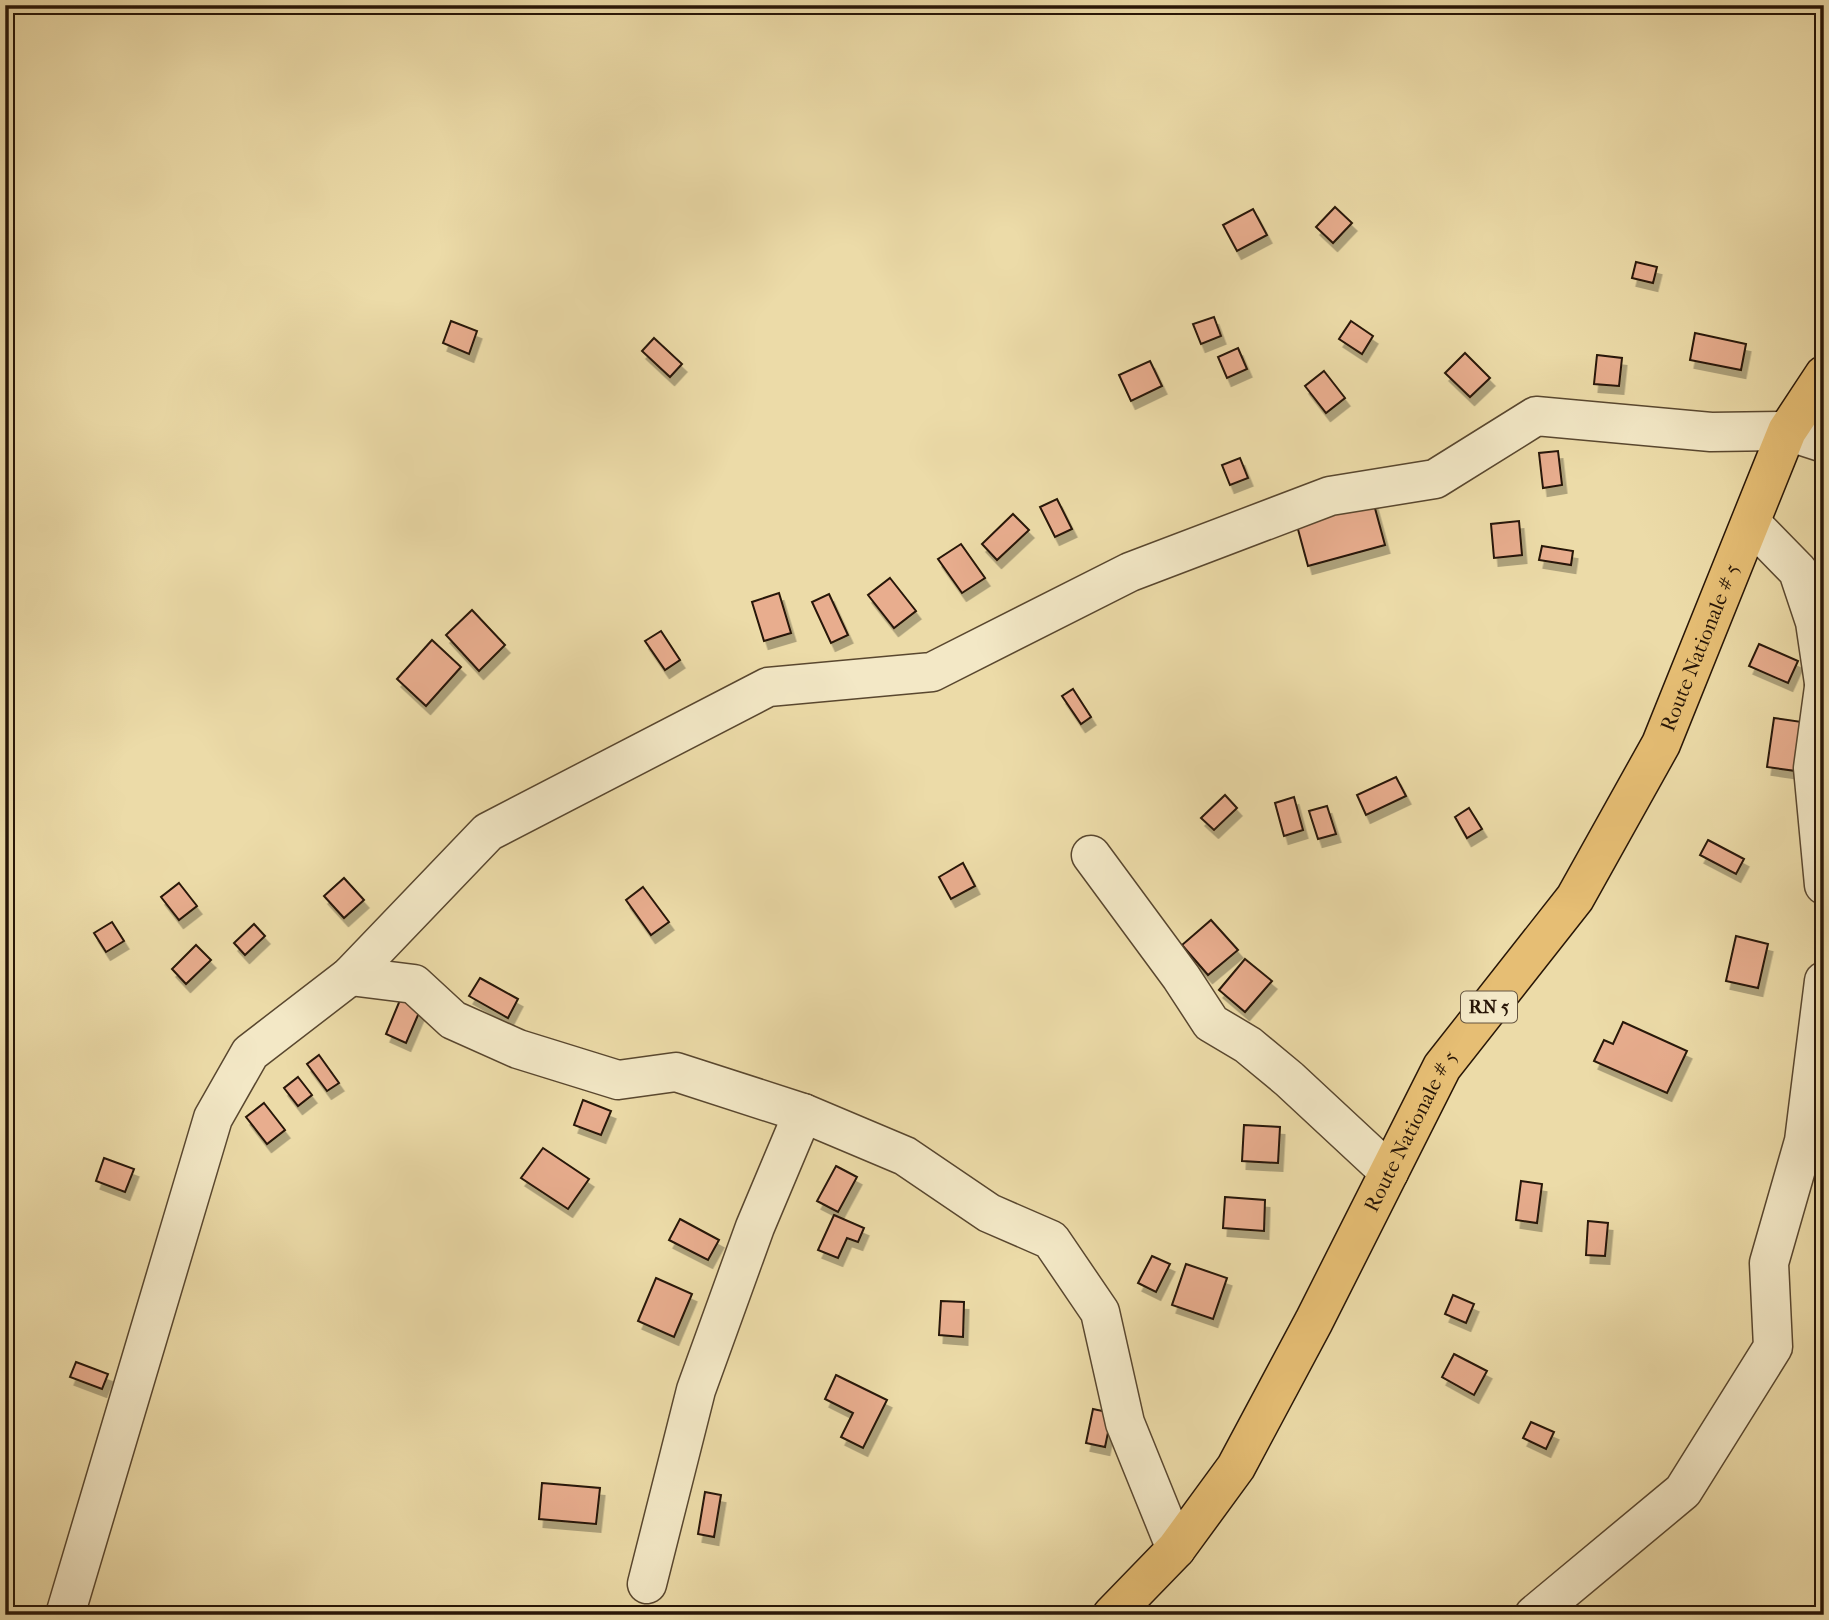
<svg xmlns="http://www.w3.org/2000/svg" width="1829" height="1620" viewBox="0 0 1829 1620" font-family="'IM FELL French Canon',serif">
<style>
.building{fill:#e8ad8e;stroke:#281607;stroke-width:2;filter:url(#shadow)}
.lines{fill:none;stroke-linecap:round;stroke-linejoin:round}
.minor-casing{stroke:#59472f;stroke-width:41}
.primary-casing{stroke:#281607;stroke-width:41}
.minor{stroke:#f3e8c6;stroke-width:38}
.primary{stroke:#e6be74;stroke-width:38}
.labels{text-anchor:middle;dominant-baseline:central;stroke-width:7;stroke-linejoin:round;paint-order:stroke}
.shield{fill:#f3e8c6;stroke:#655540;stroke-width:2}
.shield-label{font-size:19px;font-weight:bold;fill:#281607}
.street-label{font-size:21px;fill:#281607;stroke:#f3e8c6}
</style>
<defs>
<filter id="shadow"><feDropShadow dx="4.5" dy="8" stdDeviation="0" flood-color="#0004"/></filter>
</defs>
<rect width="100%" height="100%" fill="#ecdba8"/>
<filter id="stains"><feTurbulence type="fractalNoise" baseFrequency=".00286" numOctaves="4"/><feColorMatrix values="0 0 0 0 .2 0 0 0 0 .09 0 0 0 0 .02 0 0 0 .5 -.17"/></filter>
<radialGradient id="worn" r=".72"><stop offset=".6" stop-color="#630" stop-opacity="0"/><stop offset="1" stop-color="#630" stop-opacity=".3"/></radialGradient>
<g class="building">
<polygon points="1335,207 1352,223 1333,243 1316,227"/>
<polygon points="1253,209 1267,235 1237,251 1223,225"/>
<polygon points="1636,262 1657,267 1653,283 1632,278"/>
<polygon points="1214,317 1221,336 1201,344 1193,324"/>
<polygon points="451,321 477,331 469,354 443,343"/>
<polygon points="1351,321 1373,336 1362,354 1339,339"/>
<polygon points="1695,333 1746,344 1741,370 1690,360"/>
<polygon points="654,338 682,364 670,377 642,351"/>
<polygon points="1238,348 1247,369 1227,378 1218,357"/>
<polygon points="1465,353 1490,378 1470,397 1445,373"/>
<polygon points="1597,355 1622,358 1619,386 1594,384"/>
<polygon points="1150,361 1162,386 1131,401 1119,375"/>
<polygon points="1324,371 1345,398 1326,413 1305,386"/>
<polygon points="1558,451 1562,485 1543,488 1539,453"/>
<polygon points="1240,458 1248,478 1230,485 1222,465"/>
<polygon points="1057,499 1072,529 1055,537 1040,507"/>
<polygon points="1373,501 1385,545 1308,566 1296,522"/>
<polygon points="1013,514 1029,530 997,560 982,544"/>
<polygon points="1519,521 1522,555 1494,558 1491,524"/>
<polygon points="961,544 985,578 962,593 938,559"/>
<polygon points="1542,546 1573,551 1571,565 1539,560"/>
<polygon points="890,578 916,611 894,628 868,595"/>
<polygon points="779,593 791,633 764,641 752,602"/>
<polygon points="829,594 848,635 831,643 812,602"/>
<polygon points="472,610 505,645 479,671 446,635"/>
<polygon points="661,631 680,660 665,670 645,641"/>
<polygon points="432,640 461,667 426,706 397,679"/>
<polygon points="1759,644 1798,661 1788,683 1749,666"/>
<polygon points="1073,689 1091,717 1081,724 1062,696"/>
<polygon points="1774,718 1802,722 1796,771 1767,767"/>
<polygon points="1396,777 1406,796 1366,815 1357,795"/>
<polygon points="1225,795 1237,808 1214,830 1201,818"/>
<polygon points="1294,797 1303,830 1284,836 1275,803"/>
<polygon points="1327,806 1336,834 1318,839 1309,811"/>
<polygon points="1469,808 1482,829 1467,838 1455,817"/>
<polygon points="1708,840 1744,859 1736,874 1700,855"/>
<polygon points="963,863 975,886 951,899 939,877"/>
<polygon points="344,878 364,900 344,918 324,896"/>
<polygon points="179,883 197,906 179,920 161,897"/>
<polygon points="643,887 669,922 651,935 626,900"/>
<polygon points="1211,920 1238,950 1208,975 1182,945"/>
<polygon points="112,922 124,941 106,952 94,933"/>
<polygon points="254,924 265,936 245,955 234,943"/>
<polygon points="1736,936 1768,944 1758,988 1726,981"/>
<polygon points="196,945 211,960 186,984 172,969"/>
<polygon points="1245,959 1272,981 1245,1012 1219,990"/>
<polygon points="480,978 518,999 508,1018 469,996"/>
<polygon points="400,1000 421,1008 406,1043 386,1034"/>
<polygon points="1623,1022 1687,1051 1667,1093 1594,1061 1604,1040 1613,1044"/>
<polygon points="319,1055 339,1083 327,1091 307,1064"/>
<polygon points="298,1077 312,1095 298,1106 284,1088"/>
<polygon points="583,1100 611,1111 601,1135 574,1125"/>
<polygon points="264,1103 285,1130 267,1144 246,1117"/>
<polygon points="1244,1125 1280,1127 1278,1163 1242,1161"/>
<polygon points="543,1148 589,1179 568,1209 521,1178"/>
<polygon points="104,1158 134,1169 125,1192 96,1181"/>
<polygon points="836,1166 857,1177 838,1212 817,1201"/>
<polygon points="1521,1181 1542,1184 1537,1223 1516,1220"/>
<polygon points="1225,1197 1265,1200 1264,1231 1223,1228"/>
<polygon points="834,1215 864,1228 858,1242 847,1238 838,1258 818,1250"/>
<polygon points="680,1219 719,1240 708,1260 669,1240"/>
<polygon points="1588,1221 1608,1223 1605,1256 1586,1255"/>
<polygon points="1152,1256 1170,1264 1156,1292 1138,1283"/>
<polygon points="1186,1264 1227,1278 1213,1319 1172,1305"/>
<polygon points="656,1278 692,1294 674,1337 638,1321"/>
<polygon points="1453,1295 1474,1304 1466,1323 1445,1314"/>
<polygon points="941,1301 964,1302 963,1337 939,1335"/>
<polygon points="1454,1354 1487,1371 1474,1395 1442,1377"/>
<polygon points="76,1362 108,1374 102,1389 70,1377"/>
<polygon points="836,1375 887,1400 863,1448 841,1437 853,1413 825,1399"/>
<polygon points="1093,1409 1112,1413 1105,1447 1086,1443"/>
<polygon points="1531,1422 1554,1432 1546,1449 1523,1438"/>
<polygon points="542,1483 600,1488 596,1524 539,1519"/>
<polygon points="705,1492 721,1495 714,1537 698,1534"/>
</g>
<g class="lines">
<g class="minor-casing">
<g id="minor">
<polyline points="1751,523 1798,571 1815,622 1824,683"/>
<polyline points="1824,687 1813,768 1824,885"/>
<polyline points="1091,855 1181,977 1211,1023 1248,1045 1289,1079 1389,1172"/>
<polyline points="350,976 414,984 453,1020 518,1049 618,1080 676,1072 803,1113 905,1156 989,1213 1051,1240 1100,1312 1125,1423 1176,1549"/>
<polyline points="647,1584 696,1390 755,1227 803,1113"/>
<polyline points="65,1615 213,1118 250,1053 350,976 488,832 768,687 932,672 1130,572 1330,496 1435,479 1536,416 1711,432 1787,431 1824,443"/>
<polyline points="1534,1615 1683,1491 1773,1347 1769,1263 1804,1141 1824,981"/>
</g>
</g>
<g class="primary-casing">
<g id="primary">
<path id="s1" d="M1112 1615 1176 1549 1236 1467 1314 1321 1442 1067 1575 898 1661 744 1787 431 1824 375"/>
</g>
</g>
<use href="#minor" class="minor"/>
<use href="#primary" class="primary"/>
</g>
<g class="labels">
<rect class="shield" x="1461" y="991.5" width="56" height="31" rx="5"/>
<g class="shield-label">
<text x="1489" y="1007">RN 5</text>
</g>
<g class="street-label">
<text stroke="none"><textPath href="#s1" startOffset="1139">Route Nationale # 5</textPath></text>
<text stroke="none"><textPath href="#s1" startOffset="572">Route Nationale # 5</textPath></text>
</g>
</g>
<rect width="1829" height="1620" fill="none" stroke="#ecdba8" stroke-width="28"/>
<rect x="7" y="7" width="1815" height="1606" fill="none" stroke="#281607" stroke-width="3.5"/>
<rect x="14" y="14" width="1801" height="1592" fill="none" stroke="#281607" stroke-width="2"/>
<rect width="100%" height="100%" filter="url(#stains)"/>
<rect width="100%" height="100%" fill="url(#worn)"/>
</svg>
